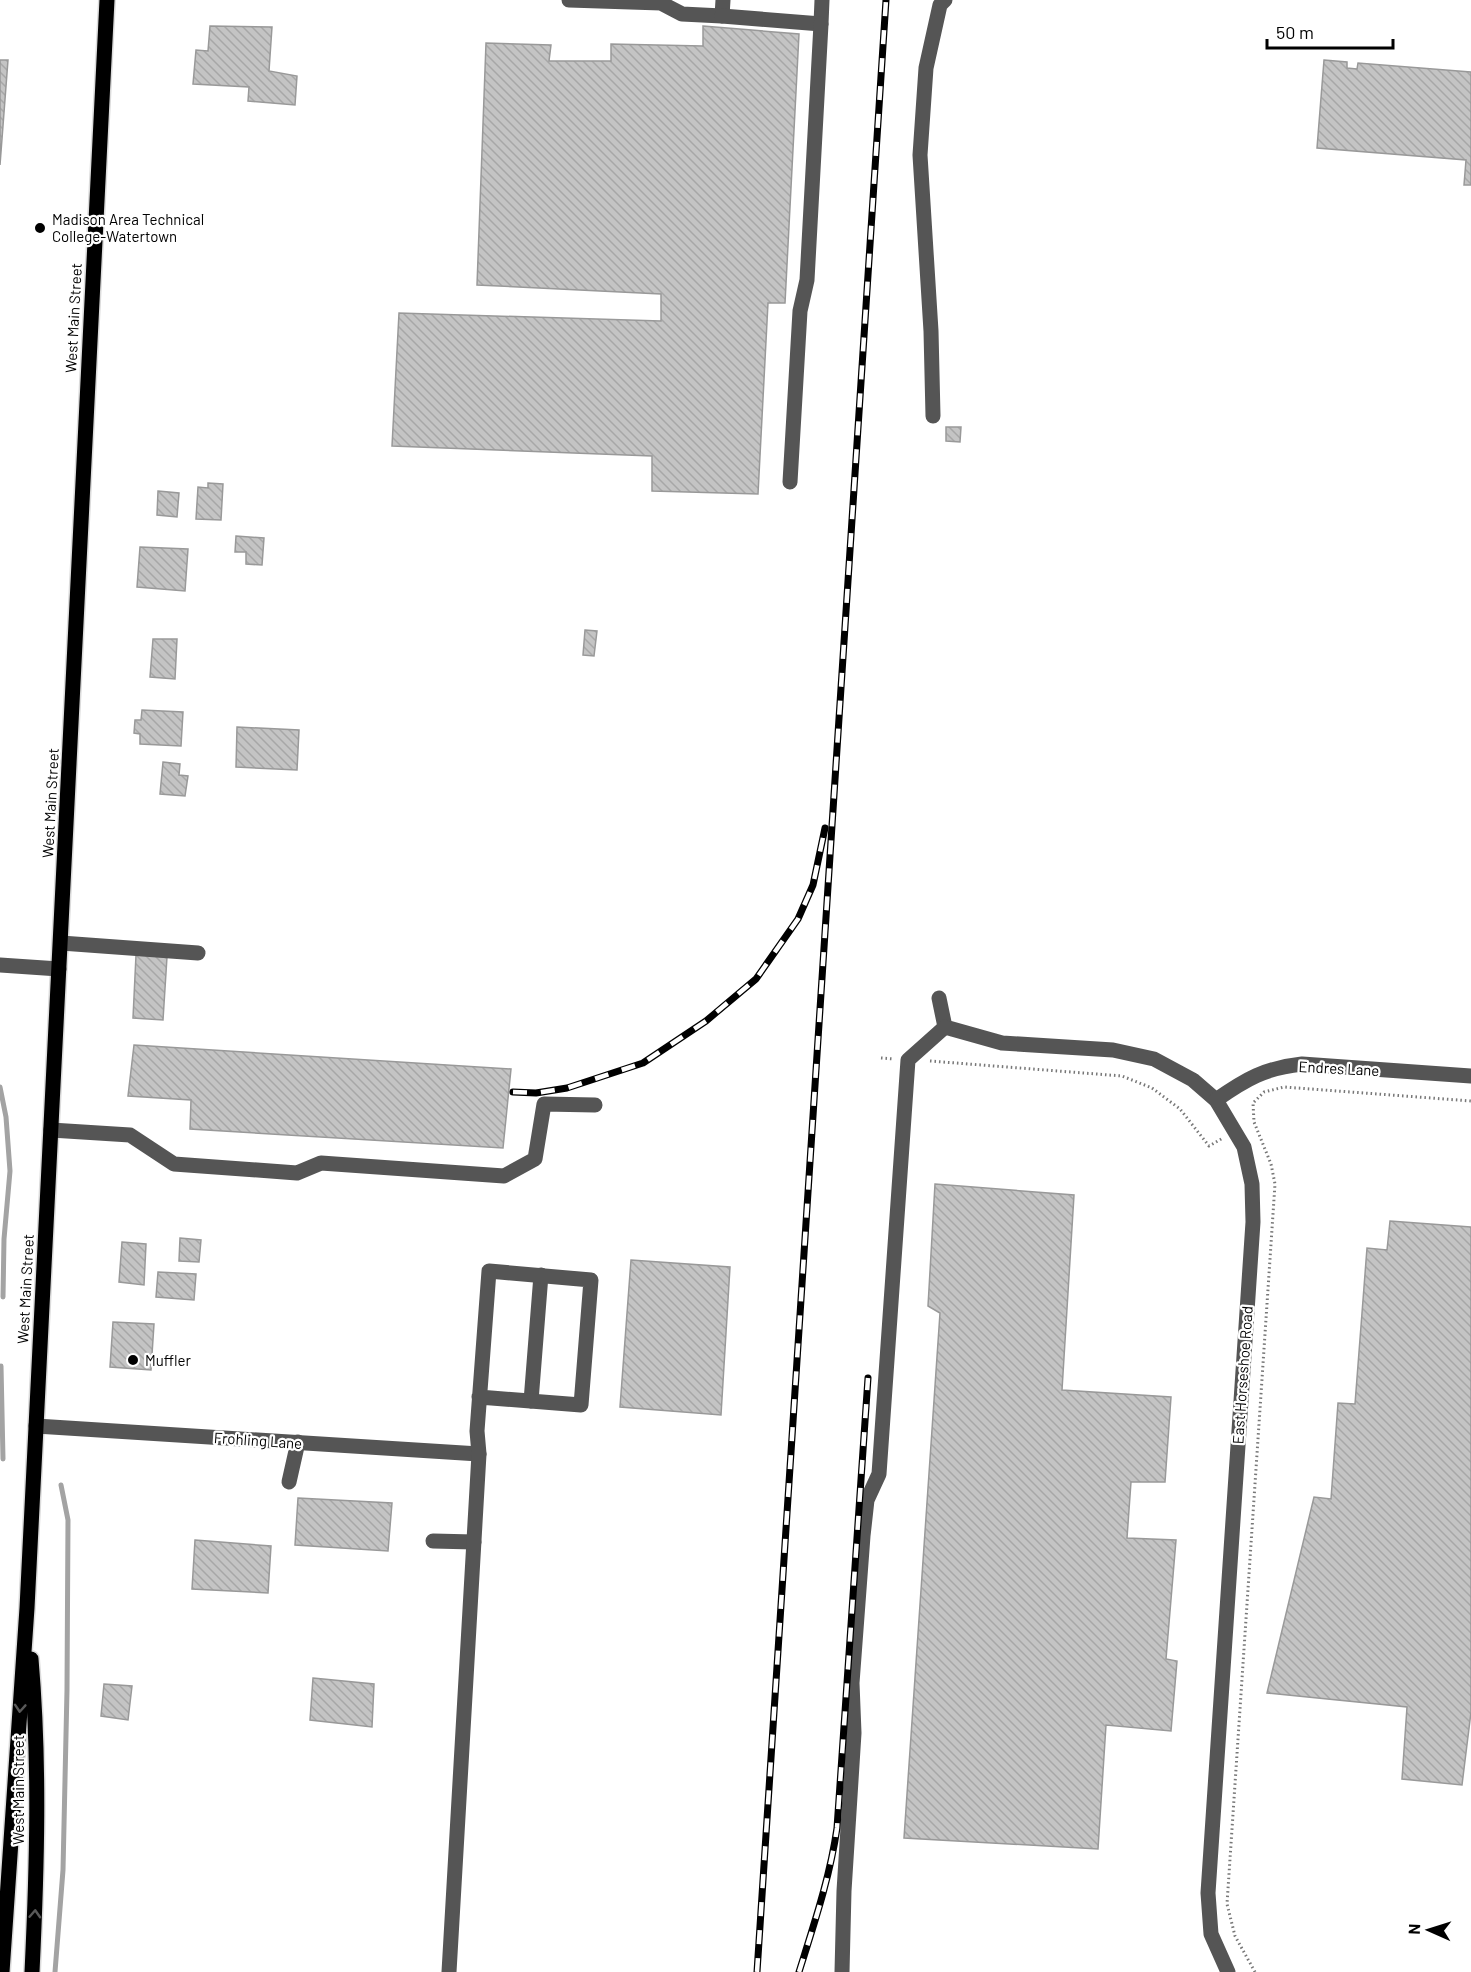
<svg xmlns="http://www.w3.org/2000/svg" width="1471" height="1972" viewBox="0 0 1471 1972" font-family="Barlow,sans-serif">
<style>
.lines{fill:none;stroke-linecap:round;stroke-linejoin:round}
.stream{stroke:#a3a3a3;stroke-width:5}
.building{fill:url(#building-back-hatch);stroke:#999;stroke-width:1.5}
.major-casing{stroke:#dbdbdb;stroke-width:18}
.path{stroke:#777;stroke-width:3;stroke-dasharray:1.5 3;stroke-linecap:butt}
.minor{stroke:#555;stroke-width:15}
.major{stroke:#000;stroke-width:15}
.rail-casing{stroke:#000;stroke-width:7}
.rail{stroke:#fff;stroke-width:4.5;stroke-dasharray:14;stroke-linecap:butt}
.oneway{stroke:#595959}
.poi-dot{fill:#000;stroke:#fff;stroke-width:2}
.labels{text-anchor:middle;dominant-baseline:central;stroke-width:4.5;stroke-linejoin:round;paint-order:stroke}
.poi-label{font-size:15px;fill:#000;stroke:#fff;text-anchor:start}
.street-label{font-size:15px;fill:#000;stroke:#fff}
</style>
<defs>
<pattern id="building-back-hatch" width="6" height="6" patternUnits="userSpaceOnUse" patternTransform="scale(1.5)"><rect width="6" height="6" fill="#c4c4c4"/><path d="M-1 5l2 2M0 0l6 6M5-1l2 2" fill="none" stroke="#a7a7a7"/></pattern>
</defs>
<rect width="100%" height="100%" fill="#fff"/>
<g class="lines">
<g class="stream">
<polyline points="0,1087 6,1117 10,1171 4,1239 3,1297"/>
<polyline points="1,1366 3,1459"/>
<polyline points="55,1972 63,1870 67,1690 68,1520 61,1485"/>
</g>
</g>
<g class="building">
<polygon points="210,26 272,27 269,71 297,76 295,105 248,101 249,87 193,84 196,50 208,51"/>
<polygon points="703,26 799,34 785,303 768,303 758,494 652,491 652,456 392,446 399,313 661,321 661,294 477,285 486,43 551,45 549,61 611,61 611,44 703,46"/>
<polygon points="0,60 8,60 0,165"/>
<polygon points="1324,60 1347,62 1347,68 1357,69 1358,63 1471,72 1471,185 1464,185 1466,160 1317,148"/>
<polygon points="946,427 961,427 960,442 946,441"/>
<polygon points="208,483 223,484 221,520 196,519 198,487 208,488"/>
<polygon points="158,491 179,493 177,517 157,515"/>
<polygon points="236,536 264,538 262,565 246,564 246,552 235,552"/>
<polygon points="140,547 188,549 185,591 137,587"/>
<polygon points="585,630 597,631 594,656 583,655"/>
<polygon points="153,639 177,639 175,679 150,677"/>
<polygon points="142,710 183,712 181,746 140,744 140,734 134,733 135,720 141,720"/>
<polygon points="237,727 299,730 297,770 236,767"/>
<polygon points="163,762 180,764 179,775 188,776 185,796 160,794"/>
<polygon points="136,955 167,957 163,1020 133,1018"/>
<polygon points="134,1045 511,1069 503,1148 190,1129 191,1100 128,1096"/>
<polygon points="935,1184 1074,1195 1062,1390 1171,1397 1165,1482 1131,1482 1127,1538 1176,1540 1166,1659 1177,1661 1171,1731 1106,1725 1098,1849 904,1838 940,1313 928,1306"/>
<polygon points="1390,1221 1471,1227 1471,1712 1462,1785 1402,1779 1407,1707 1267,1693 1314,1497 1331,1499 1338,1403 1355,1404 1367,1248 1387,1250"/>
<polygon points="180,1238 201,1240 199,1262 179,1261"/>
<polygon points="122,1242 146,1244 144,1285 119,1282"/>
<polygon points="631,1260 730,1267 721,1415 620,1407"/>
<polygon points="158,1272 196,1274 194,1300 156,1297"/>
<polygon points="113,1322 154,1324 151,1370 110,1367"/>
<polygon points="298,1498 392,1503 388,1551 295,1545"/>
<polygon points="195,1540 271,1546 268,1593 192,1589"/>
<polygon points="313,1678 374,1684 372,1727 310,1720"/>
<polygon points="104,1684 132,1686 128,1720 101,1716"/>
</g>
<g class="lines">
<g class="major-casing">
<g id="major">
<path d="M31 1659C40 1763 37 1868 32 1972"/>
<polyline points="2,1972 27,1608 107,0"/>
</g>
</g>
<g class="path">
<polyline points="881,1058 894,1059"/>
<polyline points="930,1061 1122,1076 1152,1088 1180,1109 1209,1146 1223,1138"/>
<polyline points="1255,1972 1235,1936 1227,1904 1275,1184 1271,1164 1254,1122 1253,1103 1264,1092 1284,1087 1471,1101"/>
</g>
<g class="minor">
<polyline points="569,0 661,3 682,14 722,16 723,0"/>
<polyline points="722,16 821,24 822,0"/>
<polyline points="933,416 931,331 920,155 926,68 940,5 945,0"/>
<polyline points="790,482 800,311 807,280 821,24"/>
<polyline points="61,943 198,953"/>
<polyline points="0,965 59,969"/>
<polyline points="939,998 945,1027 1002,1043 1113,1050 1154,1059 1193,1080 1216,1100 1244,1147 1252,1184 1253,1222 1208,1893 1211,1934 1228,1972"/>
<path d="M1216 1100C1246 1079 1265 1068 1302 1064L1471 1076"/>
<polyline points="51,1130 130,1135 174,1164 297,1173 321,1163 504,1176 535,1159 544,1104 595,1105"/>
<polyline points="531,1401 541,1275"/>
<polyline points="36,1426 479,1454"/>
<polyline points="289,1482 298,1442"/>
<polyline points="433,1541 474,1542"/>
<polyline points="449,1972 479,1454 477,1431 489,1271 591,1280 581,1405 479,1397"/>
<polyline points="842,1972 844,1891 854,1733 852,1683 863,1536 867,1500 879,1474 908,1060 945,1027"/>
</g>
<use href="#major" class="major"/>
<g class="rail-casing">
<g id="rail">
<polyline points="513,1092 536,1093 567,1088 643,1063 706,1021 756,979 798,919 813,885 825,828"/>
<polyline points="757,1972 886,0"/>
<path d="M799 1972C814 1924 830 1877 837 1828L868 1378"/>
</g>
</g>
<use href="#rail" class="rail"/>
</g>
<defs><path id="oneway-chevron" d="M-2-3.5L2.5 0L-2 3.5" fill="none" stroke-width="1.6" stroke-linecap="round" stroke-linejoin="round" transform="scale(1.5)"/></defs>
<g class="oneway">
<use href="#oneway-chevron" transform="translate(20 1708) rotate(94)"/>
<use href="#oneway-chevron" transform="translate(35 1914) rotate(-87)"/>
</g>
<g class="poi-dot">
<circle cx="40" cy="228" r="6"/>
<circle cx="133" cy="1360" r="6"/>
</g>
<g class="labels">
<g class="poi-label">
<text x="52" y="219">Madison Area Technical<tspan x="52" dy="17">College-Watertown</tspan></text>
<text x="145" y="1360">Muffler</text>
</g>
<g class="street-label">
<text transform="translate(73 318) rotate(-87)">West Main Street</text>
<text transform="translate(50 803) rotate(-87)">West Main Street</text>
<text transform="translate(1339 1068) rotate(3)">Endres Lane</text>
<text transform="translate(25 1289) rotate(-87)">West Main Street</text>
<text transform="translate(1242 1375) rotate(-86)">East Horseshoe Road</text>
<text transform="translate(258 1440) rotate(4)">Frohling Lane</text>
<text transform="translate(18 1790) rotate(-90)">West Main Street</text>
</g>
</g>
<g transform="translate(1429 1930) rotate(273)" stroke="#ffffff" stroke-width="4.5" paint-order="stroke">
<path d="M0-4.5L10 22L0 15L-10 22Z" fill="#000000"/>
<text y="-9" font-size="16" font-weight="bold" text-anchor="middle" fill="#000000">N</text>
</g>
<path d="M1267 39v9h126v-9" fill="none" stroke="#000000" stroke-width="3"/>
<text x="1276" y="39" font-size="18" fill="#000000" stroke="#ffffff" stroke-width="4.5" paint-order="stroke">50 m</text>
</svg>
